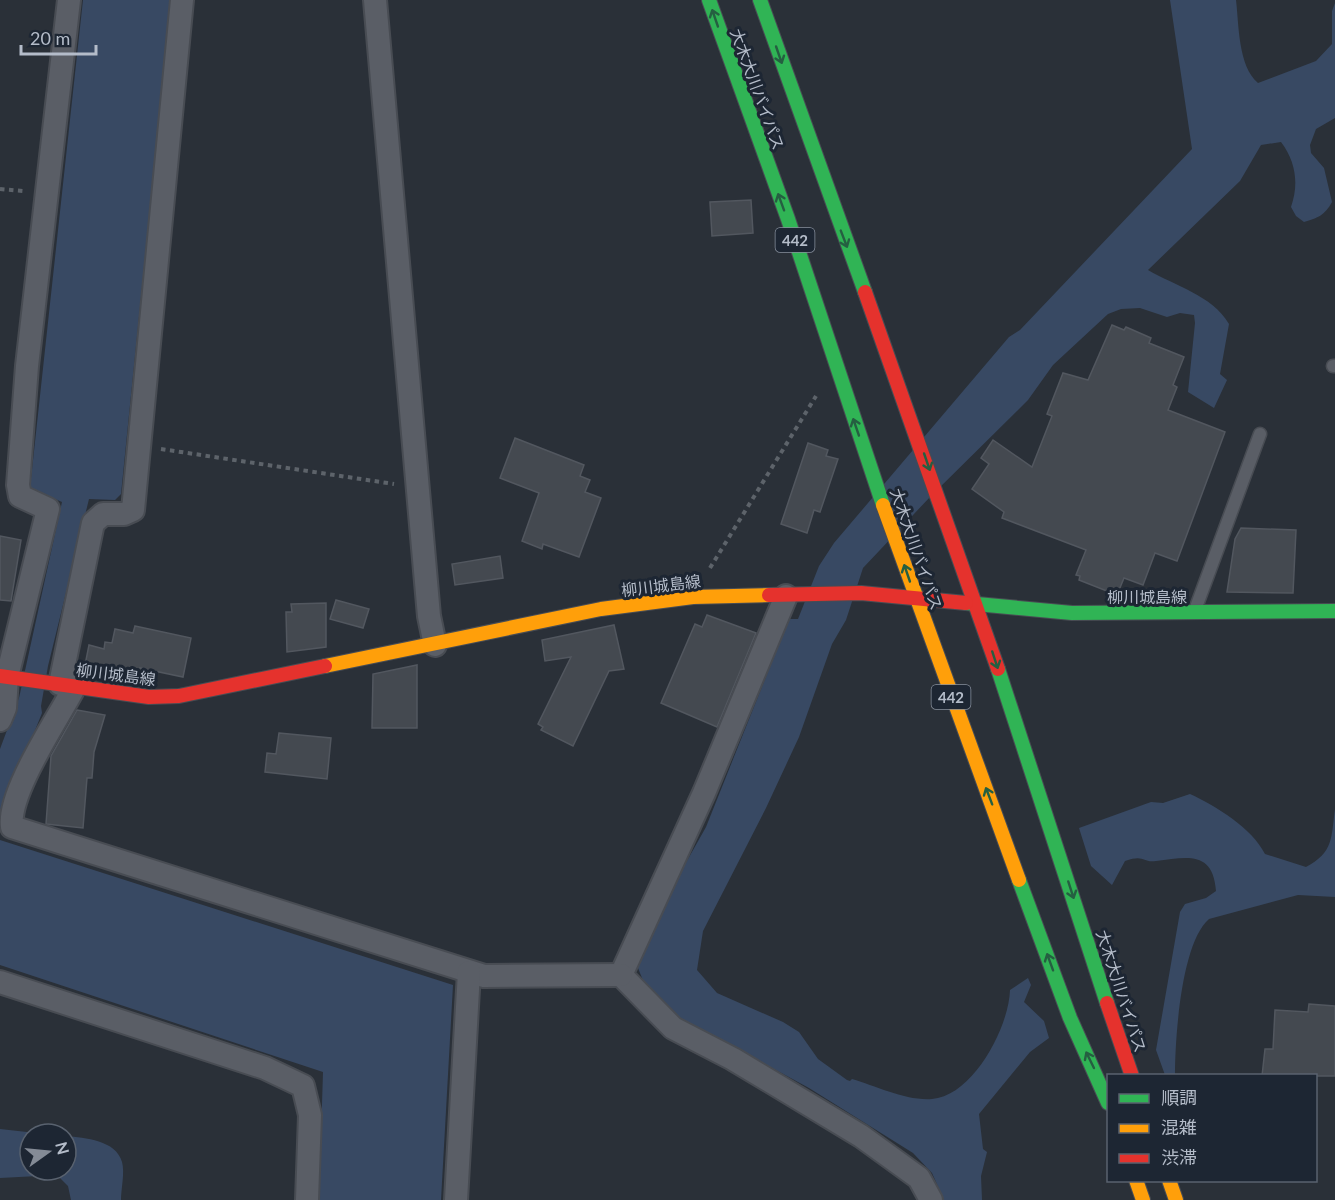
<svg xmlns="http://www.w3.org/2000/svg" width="1335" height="1200" viewBox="0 0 1335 1200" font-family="Lato,'Noto Sans JP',sans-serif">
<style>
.water{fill:#384963}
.building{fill:#444950;stroke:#52575f;stroke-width:1.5}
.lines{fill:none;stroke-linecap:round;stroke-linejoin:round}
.lane-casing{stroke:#484c53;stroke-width:15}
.street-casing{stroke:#484c53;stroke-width:26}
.fast-casing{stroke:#484c53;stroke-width:16}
.slow-casing{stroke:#484c53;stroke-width:16}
.jam-casing{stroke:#484c53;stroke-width:16}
.path{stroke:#5d636a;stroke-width:4;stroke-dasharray:4.5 4.5;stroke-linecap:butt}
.lane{stroke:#5a5e66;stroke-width:12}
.street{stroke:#5a5e66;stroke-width:22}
.fast{stroke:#30b455;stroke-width:14}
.slow{stroke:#ff9f0a;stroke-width:14}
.jam{stroke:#e5322d;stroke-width:14}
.oneway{stroke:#255f41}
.labels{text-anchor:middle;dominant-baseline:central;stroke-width:6;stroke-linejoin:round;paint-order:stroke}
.shield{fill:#1d2633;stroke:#878f9c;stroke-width:1.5}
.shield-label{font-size:15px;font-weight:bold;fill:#b4bcc9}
.street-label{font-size:16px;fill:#b4bcc9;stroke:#1d2633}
</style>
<rect width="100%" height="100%" fill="#2a3038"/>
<g class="water">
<polygon points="83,0 171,0 121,494 115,500 89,499 48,666 41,706 42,713 0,817 0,749 19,698 62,502 30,488"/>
<path d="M1170 0H1236C1239 25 1238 66 1258 83L1316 61 1332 44V11L1335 3V118L1316 129 1310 145 1311 153 1324 168 1332 202C1325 215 1318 218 1304 222L1296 216 1291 207C1299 184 1296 162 1281 142L1261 145 1240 181 1148 270C1175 286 1212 295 1229 324L1220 374 1227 380 1214 408 1188 392 1195 323 1194 315 1180 313 1167 317 1140 308 1121 309 1108 314 1053 365 1028 400 930 497 863 568 846 620 832 644 799 737 766 808 703 931 697 970 717 993 783 1022 799 1032 818 1059 847 1080 850 1081 852 1079C876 1086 906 1101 932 1099 973 1096 1009 1027 1010 990L1028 978 1031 985 1024 1002 1044 1021 1049 1038 1030 1052 979 1114 983 1149 987 1152 981 1176 982 1200H944L932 1173 913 1153 809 1088 678 1017 644 983 636 963 656 916 706 827 789 619H798L819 566 834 543 1009 337 1020 330 1192 149Z"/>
<path d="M1190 794C1216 806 1252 828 1265 854L1306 867C1334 852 1331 838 1335 809V897L1298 895 1209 919C1181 943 1175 1039 1175 1075H1165L1156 1050 1180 912 1185 904 1206 898 1216 891C1213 850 1187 857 1156 861 1142 863 1145 854 1125 861L1112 885 1091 866 1079 828 1151 802 1163 803Z"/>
<polygon points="0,840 453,985 441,1200 319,1200 323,1072 0,965"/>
<path d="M0 1129 45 1134H30V1170H66V1136C85 1138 116 1140 122 1162 125 1173 121 1189 121 1200H71L68 1186 57 1175 0 1178Z"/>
</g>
<g class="building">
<polygon points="751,200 753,233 712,236 710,202"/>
<polygon points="1112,325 1124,330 1126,327 1151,338 1149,343 1184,357 1173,385 1177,387 1168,410 1225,432 1177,561 1155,553 1143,585 1124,578 1117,595 1079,580 1080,576 1076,575 1086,550 1002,518 1004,512 972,489 989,464 981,458 993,440 1032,467 1052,416 1047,414 1063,373 1088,380"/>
<polygon points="515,438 584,465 580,476 590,480 585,492 601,498 579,557 543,544 542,549 522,541 539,493 500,478"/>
<polygon points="808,443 828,450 826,456 838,459 820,512 814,510 807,533 781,524"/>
<polygon points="1241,528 1296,530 1293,593 1227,592 1235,539"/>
<polygon points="0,536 21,540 11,601 0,600"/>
<polygon points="500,556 503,578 455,585 452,564"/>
<polygon points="336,600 369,609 363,628 330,619"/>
<polygon points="326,603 326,647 287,652 286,612 292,612 291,604"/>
<polygon points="707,615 756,633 717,727 661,703 695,624 702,627"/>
<polygon points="614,625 624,669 609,671 573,746 541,730 543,727 538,724 571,657 545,661 542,640"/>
<polygon points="135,626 191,638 183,677 140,668 139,675 84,670 89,645 104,649 105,642 112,643 115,629 133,633"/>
<polygon points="417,665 417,728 372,728 373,674"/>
<polygon points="77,710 105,715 94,752 92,778 87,778 83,828 46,824 51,756"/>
<polygon points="279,733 331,738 327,779 265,772 267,753 276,754"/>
<polygon points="1309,1004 1335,1006 1335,1076 1262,1076 1265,1049 1273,1049 1275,1010 1308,1012"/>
</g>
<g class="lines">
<g class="lane-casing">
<g id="lane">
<polyline points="1333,366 1335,366"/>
<polyline points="1195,610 1260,434"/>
</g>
</g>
<g class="street-casing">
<g id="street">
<polyline points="375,0 429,616 435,645"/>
<polyline points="786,596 704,793 621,975 673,1028 733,1059 861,1136 919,1178 931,1200"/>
<polyline points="60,684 93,523 103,514 124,514 133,510 182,0"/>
<path d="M75 686C58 719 7 793 12 827L484 976 621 975"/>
<polyline points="0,720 5,708 7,677 48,509 20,496 18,485 27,366 69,0"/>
<polyline points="0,982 265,1068 303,1086 310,1115 307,1200"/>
<polyline points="456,1200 469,972"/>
</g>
</g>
<g class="fast-casing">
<g id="fast">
<polyline points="709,0 788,219 883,505"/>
<polyline points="760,0 865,292"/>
<polyline points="966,603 1072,613 1335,611"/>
<polyline points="998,669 1107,1003"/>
<polyline points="1019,880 1070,1018 1108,1103"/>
</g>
</g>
<g class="slow-casing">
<g id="slow">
<polyline points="883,505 1019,880"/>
<polyline points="325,666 601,609 693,597 769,595"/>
<polyline points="1136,1180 1143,1200"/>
<polyline points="1169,1180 1176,1200"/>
</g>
</g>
<g class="jam-casing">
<g id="jam">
<polyline points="865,292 998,669"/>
<polyline points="769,595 861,593 966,603"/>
<polyline points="0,676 149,697 179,696 325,666"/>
<polyline points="1107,1003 1132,1076"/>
</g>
</g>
<g class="path">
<polyline points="0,189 23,191"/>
<polyline points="161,449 394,484"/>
<polyline points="710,568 816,396"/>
</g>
<use href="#lane" class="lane"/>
<use href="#street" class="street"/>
<use href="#fast" class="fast"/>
<use href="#slow" class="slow"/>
<use href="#jam" class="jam"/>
</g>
<defs><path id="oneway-shaft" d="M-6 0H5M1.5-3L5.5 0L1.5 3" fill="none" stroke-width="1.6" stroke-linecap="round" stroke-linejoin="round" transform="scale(1.5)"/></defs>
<g class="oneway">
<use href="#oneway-shaft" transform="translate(715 18) rotate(-109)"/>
<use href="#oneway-shaft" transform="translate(779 55) rotate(71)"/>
<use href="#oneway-shaft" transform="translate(781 202) rotate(-110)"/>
<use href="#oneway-shaft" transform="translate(844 239) rotate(69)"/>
<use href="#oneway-shaft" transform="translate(856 427) rotate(-109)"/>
<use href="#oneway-shaft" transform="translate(927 462) rotate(71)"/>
<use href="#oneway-shaft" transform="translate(907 573) rotate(-109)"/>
<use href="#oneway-shaft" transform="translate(995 660) rotate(72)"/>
<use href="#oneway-shaft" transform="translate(989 796) rotate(-111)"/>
<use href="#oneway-shaft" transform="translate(1071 890) rotate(72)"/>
<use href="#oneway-shaft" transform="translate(1050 962) rotate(-110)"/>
<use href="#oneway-shaft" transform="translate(1090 1060) rotate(-116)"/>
</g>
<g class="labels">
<g class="shield">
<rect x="775.5" y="228" width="39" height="24" rx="4.5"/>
<rect x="931.5" y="685" width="39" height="24" rx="4.5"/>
</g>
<g class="shield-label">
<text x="795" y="240">442</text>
<text x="951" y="697">442</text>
</g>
<g class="street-label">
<text transform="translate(758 89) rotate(70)">大木大川バイパス</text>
<text transform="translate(917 549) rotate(71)">大木大川バイパス</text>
<text transform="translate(661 585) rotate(-7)">柳川城島線</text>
<text x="1147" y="596">柳川城島線</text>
<text transform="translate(116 674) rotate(7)">柳川城島線</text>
<text transform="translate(1122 991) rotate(72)">大木大川バイパス</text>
</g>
</g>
<rect x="1107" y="1074" width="210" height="108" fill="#1d2633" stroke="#59626f" stroke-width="1.5"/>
<rect x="1119" y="1094" width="30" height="9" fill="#30b455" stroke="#59626f" stroke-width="1.5"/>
<text x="1161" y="1104" font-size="18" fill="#b4bcc9">順調</text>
<rect x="1119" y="1124" width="30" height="9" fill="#ff9f0a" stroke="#59626f" stroke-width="1.5"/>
<text x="1161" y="1134" font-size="18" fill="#b4bcc9">混雑</text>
<rect x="1119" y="1154" width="30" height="9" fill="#e5322d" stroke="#59626f" stroke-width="1.5"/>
<text x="1161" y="1164" font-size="18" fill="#b4bcc9">渋滞</text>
<g transform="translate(48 1152) rotate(75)"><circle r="28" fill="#1d2633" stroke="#59626f" stroke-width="1.5"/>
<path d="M0-4.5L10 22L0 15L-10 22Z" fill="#848b96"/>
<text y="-9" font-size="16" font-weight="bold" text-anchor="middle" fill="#b4bcc9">N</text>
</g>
<path d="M21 45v9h75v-9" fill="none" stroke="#b4bcc9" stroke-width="3"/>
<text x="30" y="45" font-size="18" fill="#b4bcc9" stroke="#1d2633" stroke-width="4.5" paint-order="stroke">20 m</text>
</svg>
